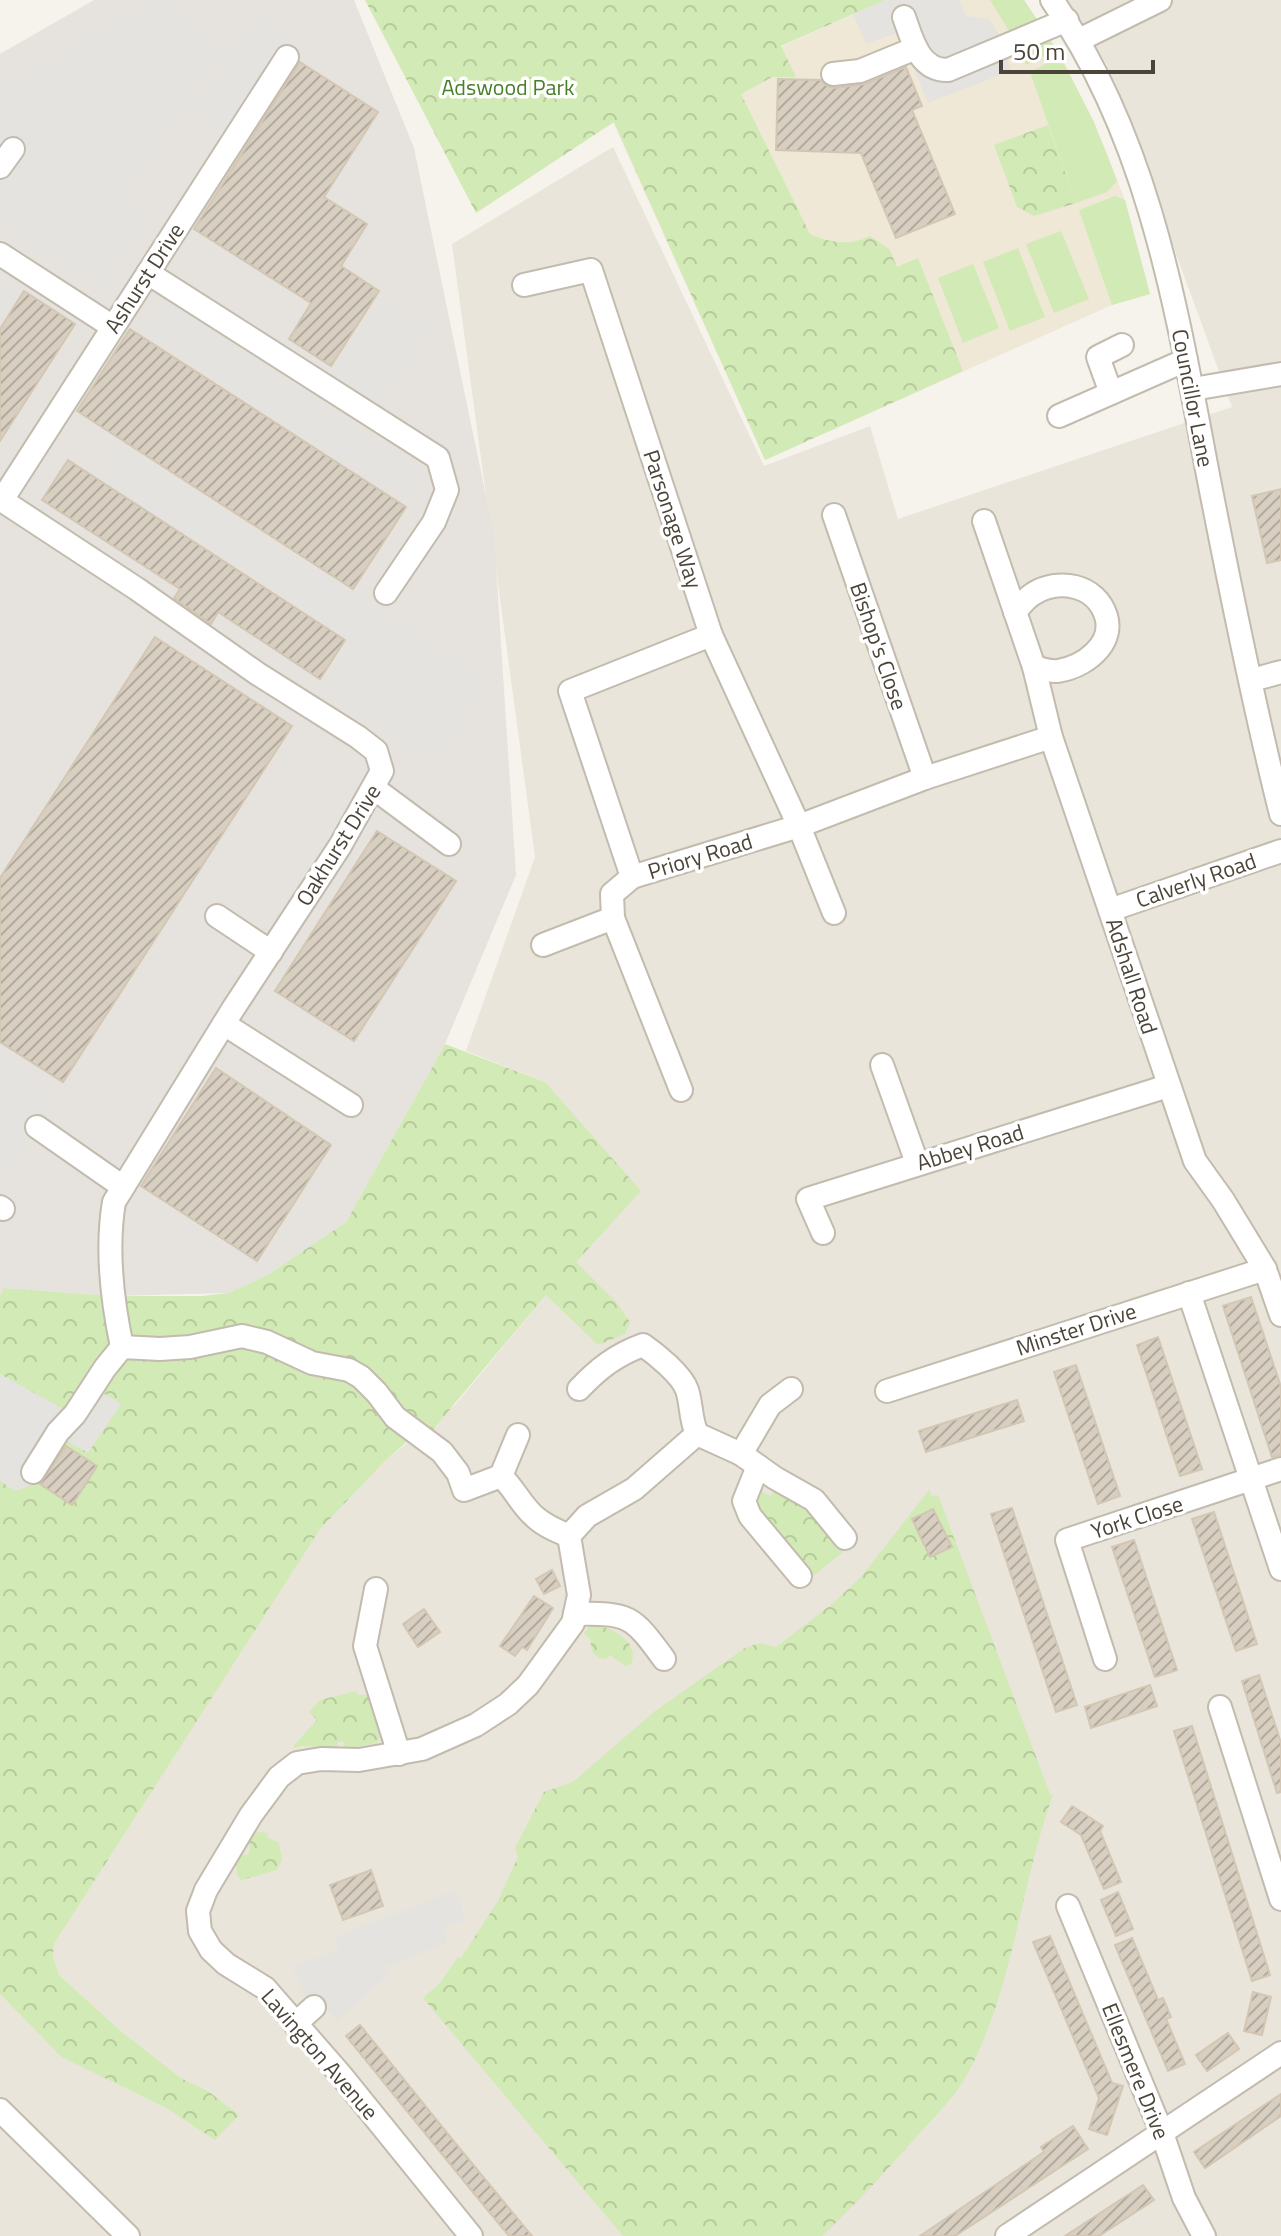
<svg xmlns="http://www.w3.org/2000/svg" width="1281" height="2236" viewBox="0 0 1281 2236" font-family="'Titillium Web',sans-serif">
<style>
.residential{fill:#eae5da}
.industrial{fill:#e6e2dd}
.education{fill:#efe8d6}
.grass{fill:#d2eab5}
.forest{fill:url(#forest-crowns)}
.parking{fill:#e5e3e0}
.building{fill:url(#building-hatch);stroke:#d3c7b4;stroke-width:2}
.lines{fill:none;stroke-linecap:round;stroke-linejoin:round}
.minor-casing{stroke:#c2bbae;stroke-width:26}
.minor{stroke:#fff;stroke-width:22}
.labels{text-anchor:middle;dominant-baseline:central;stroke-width:7;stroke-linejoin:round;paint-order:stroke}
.park-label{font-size:22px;fill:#4a7f2a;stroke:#fff}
.street-label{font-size:22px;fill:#4b4439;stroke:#fff}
</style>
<defs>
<pattern id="forest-crowns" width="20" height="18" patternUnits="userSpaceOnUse" patternTransform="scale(2)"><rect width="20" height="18" fill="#d2eab5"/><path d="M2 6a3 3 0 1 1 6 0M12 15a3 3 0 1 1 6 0" fill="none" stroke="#b6ca9c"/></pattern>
<pattern id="building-hatch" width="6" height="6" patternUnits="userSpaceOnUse" patternTransform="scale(2)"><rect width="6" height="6" fill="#d8cfc1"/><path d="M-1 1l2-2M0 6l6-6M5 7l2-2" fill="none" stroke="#b1aa9e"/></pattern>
</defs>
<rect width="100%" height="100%" fill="#f6f3ec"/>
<polygon class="residential" points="1064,0 1281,0 1281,2236 0,2236 0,1994 61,2057 166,2108 215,2139 238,2115 208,2091 181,2078 121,2031 59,1975 53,1956 54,1944 319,1529 387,1459 455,1405 546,1295 545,1082 466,1051 535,857 452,244 613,147 764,466 870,426 898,519 1232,407 1107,65"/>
<polygon class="industrial" points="94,0 354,0 414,148 494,535 516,875 445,1044 346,1222 269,1274 229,1293 113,1296 5,1288 0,1295 0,54"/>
<polygon class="education" points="885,0 1024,0 1060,54 1105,148 1125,200 1150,294 1112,305 765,460 613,122"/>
<g class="grass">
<polygon points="990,0 1024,0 1038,21 1011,34"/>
<polygon points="1048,38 1053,44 1052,52 1026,65 1020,51"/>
<polygon points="1053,60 1065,65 1094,122 1117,181 1107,192 1076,203 1030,72"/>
<polygon points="1115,196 1125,200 1150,294 1112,305 1079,210"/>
<polygon points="1061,231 1089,299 1054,313 1026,244"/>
<polygon points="1018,248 1045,317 1010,331 983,262"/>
<polygon points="973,264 999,328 963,343 938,278"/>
</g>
<g class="forest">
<path d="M365 0H885L781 46 796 77H772L741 94 810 234C829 243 852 246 870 236L890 250 897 267 918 258 963 371 765 460 614 122 476 213Z"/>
<polygon points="1048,125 1076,203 1034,216 1017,207 994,145"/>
<polygon points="445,1044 545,1082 641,1191 576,1262 617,1303 630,1322 625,1334 598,1345 546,1295 430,1433 409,1440 387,1459 320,1529 54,1944 53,1956 59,1975 121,2031 181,2078 208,2091 239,2115 215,2140 166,2108 61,2057 0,1994 0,1295 4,1288 113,1296 201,1296 229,1293 269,1274 346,1222"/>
<polygon points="755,1487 770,1496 777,1487 803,1505 843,1552 812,1577 754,1505"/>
<path d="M929 1490 932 1496 938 1495 1050 1794 1053 1795C1020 1886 1014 1987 968 2073 955 2097 936 2115 918 2135 887 2170 856 2204 822 2236H623L423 1998 440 1983 458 1957 461 1958 498 1901 518 1857 515 1848 544 1792 573 1782 655 1711 745 1648 759 1643 776 1647 832 1604 861 1577Z"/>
<path d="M591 1623C611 1628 641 1641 631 1664L625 1666 610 1655 606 1659 598 1658 592 1651 590 1639 584 1634Z"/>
<path d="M356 1691 358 1695H368C378 1707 385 1729 377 1743L344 1749V1742H338L337 1748 303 1746 294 1748V1745L317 1720 309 1712 320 1700Z"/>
<polygon points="257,1832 268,1833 267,1837 279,1843 282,1860 277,1870 241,1880 237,1875 236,1862 240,1856 249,1854 250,1837"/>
</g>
<g class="parking">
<polygon points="154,0 163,0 223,48 125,200 147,215 104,288 0,224 0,88"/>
<polygon points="885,0 959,0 966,16 989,19 1000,36 1011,71 928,103 899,32 866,44 853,14"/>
<polygon points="256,14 310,46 242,145 195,109"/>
<polygon points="0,276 19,291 0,321"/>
<polygon points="383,293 429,328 381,405 332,373"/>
<polygon points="166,301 428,474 411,503 132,327"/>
<polygon points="121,447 491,682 435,764 324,689 353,641 102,480"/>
<polygon points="0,1050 59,1091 0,1186"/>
<polygon points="0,1374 67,1411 85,1382 121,1404 88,1453 62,1438 32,1485 15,1491 0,1481"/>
<polygon points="456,1890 465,1920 443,1928 447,1943 385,1968 389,1974 337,2021 327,2009 320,2015 305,1997 293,1966 338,1951 335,1937"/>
</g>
<g class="building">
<polygon points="300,62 378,112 324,197 367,224 341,266 379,291 331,366 289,339 311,303 194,229"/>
<polygon points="906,67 922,106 912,110 955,214 896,238 861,153 776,150 778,79 821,80 827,86 835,88 865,84"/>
<polygon points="24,291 75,324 0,441 0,329"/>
<polygon points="130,329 406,507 353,589 77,411"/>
<polygon points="68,460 345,640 320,679 218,612 211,624 174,598 180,589 42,500"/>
<polygon points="1281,489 1281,560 1267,563 1252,496"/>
<polygon points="155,637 292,726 63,1082 0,1042 0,878"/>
<polygon points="377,831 456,881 354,1041 275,991"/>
<polygon points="216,1068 331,1145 257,1261 141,1186"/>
<polygon points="1251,1297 1281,1387 1281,1455 1272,1457 1223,1306"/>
<polygon points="1158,1337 1202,1469 1180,1476 1137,1345"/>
<polygon points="1076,1365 1120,1496 1098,1504 1054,1372"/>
<polygon points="1017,1400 1024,1421 926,1452 919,1431"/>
<polygon points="66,1446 97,1466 72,1505 40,1484"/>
<polygon points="1012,1508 1077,1705 1056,1712 991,1514"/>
<polygon points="933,1509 952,1547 930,1557 912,1519"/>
<polygon points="1214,1512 1257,1644 1236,1651 1192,1519"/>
<polygon points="1134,1540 1177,1670 1155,1677 1112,1547"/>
<polygon points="552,1570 560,1586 544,1594 536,1579"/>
<polygon points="534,1596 553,1608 527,1650 522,1647 515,1656 500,1646"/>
<polygon points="424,1609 440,1632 418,1647 403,1624"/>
<polygon points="1259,1675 1281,1743 1281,1792 1277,1793 1242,1681"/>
<polygon points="1150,1685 1157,1706 1091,1728 1085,1707"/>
<polygon points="1192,1726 1270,1975 1252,1981 1174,1731"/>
<polygon points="1072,1806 1103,1826 1100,1831 1121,1882 1104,1889 1081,1835 1061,1822"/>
<polygon points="371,1870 383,1906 343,1920 330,1885"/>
<polygon points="1118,1892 1133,1929 1116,1936 1101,1900"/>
<polygon points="1050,1936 1112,2083 1123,2086 1107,2135 1089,2129 1099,2098 1033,1942"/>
<polygon points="1132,1938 1158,2000 1163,1998 1171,2017 1166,2019 1185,2064 1168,2071 1115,1945"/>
<polygon points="1253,1992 1271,1997 1262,2035 1244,2031"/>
<polygon points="360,2025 456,2144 532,2236 509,2236 467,2185 346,2036"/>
<polygon points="1228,2033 1239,2049 1207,2071 1196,2055"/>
<polygon points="1281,2094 1281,2116 1205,2168 1194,2152"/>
<polygon points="1073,2126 1088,2149 955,2236 920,2236 1044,2152 1041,2147"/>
<polygon points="1143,2185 1154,2200 1099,2236 1065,2236"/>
</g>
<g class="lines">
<g class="minor-casing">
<g id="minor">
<path d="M1052 0C1150 140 1177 312 1208 475 1230 588 1253 703 1281 814"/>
<path d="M904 17C912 39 919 71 948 70L1067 20"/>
<polyline points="1079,40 1160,0"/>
<polyline points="833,74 860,71 916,48"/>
<polyline points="0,167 13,149"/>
<polyline points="0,254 113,327"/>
<polyline points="148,273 438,458 447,490 434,522 386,593"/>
<polyline points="524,285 591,270 711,635 799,826 834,913"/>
<polyline points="1193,389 1281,374"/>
<polyline points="1111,393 1098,357 1122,345"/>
<polyline points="1059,416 1186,360"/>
<path d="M0 499 137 589 258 674 358 737 376 751 382 771 340 846 233 1009 114 1202C106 1249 112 1300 122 1347"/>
<polyline points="2,500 287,57"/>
<polyline points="834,515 925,778"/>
<polyline points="984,521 1034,667 1051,737 1195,1161 1223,1200 1265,1269 1281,1315"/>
<path d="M1015 612C1020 606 1026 598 1033 594 1058 578 1096 584 1106 616 1115 645 1083 667 1058 671 1051 672 1041 669 1034 667"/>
<polyline points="711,635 570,691 632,877 799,826 925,778 1051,737"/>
<polyline points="1252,680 1281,672"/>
<polyline points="375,789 449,844"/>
<polyline points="1110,910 1281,851"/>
<polyline points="217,916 271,952"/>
<polyline points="613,918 681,1090"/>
<polyline points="543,945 613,918 612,894 632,877"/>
<polyline points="224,1024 351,1105"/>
<polyline points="882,1065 917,1163"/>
<polyline points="37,1127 123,1187"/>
<polyline points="0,1207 3,1209"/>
<polyline points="823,1233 808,1199 1168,1086"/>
<polyline points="1189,1293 1281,1569"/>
<path d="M579 1389C599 1368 616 1355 643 1345 656 1354 682 1375 687 1390 692 1405 690 1419 697 1434"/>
<polyline points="887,1391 1265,1269"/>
<polyline points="741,1454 770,1405 791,1389"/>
<polyline points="758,1466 744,1501 750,1516 800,1576"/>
<path d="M33 1472 58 1432 75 1414 105 1368 122 1347 160 1349 190 1347 242 1336 267 1342 312 1363 349 1370 361 1377 377 1393 395 1417 442 1452 458 1473 464 1490 501 1476C514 1488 521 1505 535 1517 545 1526 557 1531 569 1536"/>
<polyline points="501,1476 518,1435"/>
<polyline points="376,1589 365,1646 399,1754"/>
<path d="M575 1614C629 1613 632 1615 664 1659"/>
<polyline points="1105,1659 1067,1540 1281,1469"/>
<polyline points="1220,1707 1281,1899"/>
<polyline points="1068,1906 1162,2133 1184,2198 1204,2236"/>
<polyline points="295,2024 314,2007"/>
<polyline points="0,2110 128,2236"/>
<polyline points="471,2236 340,2074 265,1988 226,1964 211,1950 200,1931 198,1911 206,1890 251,1815 279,1777 297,1763 321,1759 359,1760 422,1749 476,1725 508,1704 528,1685 573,1623 579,1595 569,1536 587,1516 634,1489 697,1434 741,1454 775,1478 814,1500 845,1538"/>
<polyline points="1007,2236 1281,2053"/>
</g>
</g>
<use href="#minor" class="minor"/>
</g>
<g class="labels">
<g class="park-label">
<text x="508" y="87">Adswood Park</text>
</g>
<g class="street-label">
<text transform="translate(144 278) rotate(-57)">Ashurst Drive</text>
<text transform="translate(1193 398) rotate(79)">Councillor Lane</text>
<text transform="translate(673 519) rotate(72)">Parsonage Way</text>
<text transform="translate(879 646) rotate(71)">Bishop's Close</text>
<text transform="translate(338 845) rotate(-58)">Oakhurst Drive</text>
<text transform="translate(700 856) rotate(-17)">Priory Road</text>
<text transform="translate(1196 880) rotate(-19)">Calverly Road</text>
<text transform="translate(1132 976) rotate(72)">Adshall Road</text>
<text transform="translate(970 1147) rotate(-17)">Abbey Road</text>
<text transform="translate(1076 1329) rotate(-18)">Minster Drive</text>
<text transform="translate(1137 1517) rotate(-18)">York Close</text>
<text transform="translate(320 2054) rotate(49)">Lavington Avenue</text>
<text transform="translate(1136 2071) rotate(68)">Ellesmere Drive</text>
</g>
</g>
<path d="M1001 60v12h152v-12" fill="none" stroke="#4b4439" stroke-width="4"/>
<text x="1013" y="60" font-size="24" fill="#4b4439" stroke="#ffffff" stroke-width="6" paint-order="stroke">50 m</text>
</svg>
